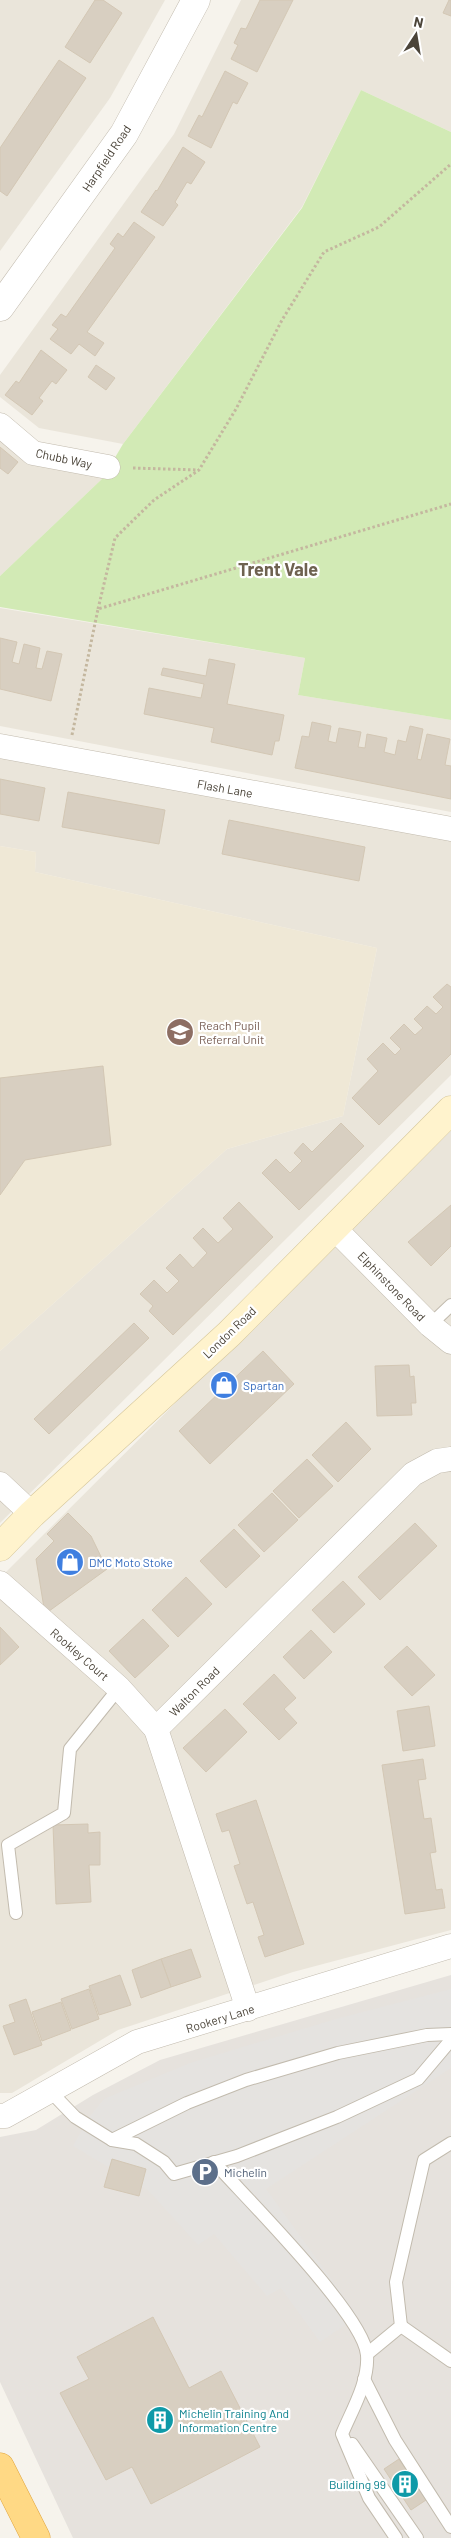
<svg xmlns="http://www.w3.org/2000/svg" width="451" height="2538" viewBox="0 0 451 2538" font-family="Barlow,sans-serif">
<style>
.residential{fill:#eae5da}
.industrial{fill:#e6e2dd}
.education{fill:#efe8d6}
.green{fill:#d2eab5}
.parking{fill:#e5e3e0}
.building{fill:#d8cfc1;stroke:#d3c7b4}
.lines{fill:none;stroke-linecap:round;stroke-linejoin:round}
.service-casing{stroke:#c2bbae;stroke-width:14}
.minor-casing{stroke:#c2bbae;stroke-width:25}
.tertiary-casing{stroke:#c2bbae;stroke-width:29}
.secondary-casing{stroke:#d6c79b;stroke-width:29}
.trunk-casing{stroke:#e0a43c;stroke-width:29}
.path{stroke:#c4b79f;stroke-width:3;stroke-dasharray:2.5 2.5;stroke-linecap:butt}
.service{stroke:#fff;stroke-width:12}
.minor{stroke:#fff;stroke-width:24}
.tertiary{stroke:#fff;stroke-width:28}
.secondary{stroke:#fff3cd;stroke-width:28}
.trunk{stroke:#ffd985;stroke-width:28}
.labels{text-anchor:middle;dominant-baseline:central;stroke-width:4.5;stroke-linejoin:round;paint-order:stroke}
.street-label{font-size:12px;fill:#4b4439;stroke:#fff}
.education-label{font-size:12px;fill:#785e54;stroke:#fff;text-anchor:start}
.shop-label{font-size:12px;fill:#366cbe;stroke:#fff;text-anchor:start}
.service-label{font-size:12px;fill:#4e5e75;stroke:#fff;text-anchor:start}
.culture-label{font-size:12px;fill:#0d838f;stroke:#fff;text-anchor:start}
.district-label{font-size:18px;font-weight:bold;fill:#6e6250;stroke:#fff}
</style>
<rect width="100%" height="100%" fill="#f6f3ec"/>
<g class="residential">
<polygon points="0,0 165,0 110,98 0,251"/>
<polygon points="241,0 451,0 451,132 361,90 302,207 123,444 39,428 0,397 0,375 174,134"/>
<polygon points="0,434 23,453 103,478 0,576"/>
<polygon points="0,608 305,658 298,695 451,720 451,812 0,726"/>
<polygon points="0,751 451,839 451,1075 0,1523 0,1351 227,1149 343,1116 377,948 35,872 36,852 0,846"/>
<polygon points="451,1128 451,1930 293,1972 118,2030 12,2093 0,2093 0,1578"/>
</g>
<polygon class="industrial" points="451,1975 451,2538 73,2538 0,2382 0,2137 36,2130 93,2095 160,2060"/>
<polygon class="education" points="0,846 36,852 35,872 377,948 343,1116 227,1149 0,1351"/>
<polygon class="green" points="361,90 451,132 451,720 298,695 305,658 0,607 0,576 103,478 123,444 302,208"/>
<polygon class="parking" points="451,1989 451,2068 266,2189 358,2316 320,2342 281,2288 267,2296 214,2234 198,2245 149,2191 73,2146 89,2117 104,2099 190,2063 336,2019"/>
<g class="building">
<polygon points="95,0 103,0 122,13 90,63 65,47"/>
<polygon points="260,0 293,0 257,72 231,59 238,45 234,43 241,28 246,29"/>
<polygon points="449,0 451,0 451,16 443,13"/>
<polygon points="59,60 86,78 7,196 0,191 0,148"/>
<polygon points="225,71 248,83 237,104 233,102 211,148 188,136 199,115 202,117"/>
<polygon points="183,147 205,162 191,184 187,182 175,202 178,205 163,226 141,212 156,190 157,191"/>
<polygon points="134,222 155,237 87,332 104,343 95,356 79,344 71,354 50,339 58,329 52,325 61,314 66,317 115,248 110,244 118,233 123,237"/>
<polygon points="41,350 67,370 56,384 52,381 39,398 43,401 32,415 5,395 16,381 19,383"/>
<polygon points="96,365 115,378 106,390 88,377"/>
<polygon points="0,447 18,462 8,474 0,468"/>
<polygon points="0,638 17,642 12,662 19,664 24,644 40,648 36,668 42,669 47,651 62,654 51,701 0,689"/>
<polygon points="209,659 235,664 227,704 284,715 279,741 275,741 272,755 211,742 214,728 144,714 149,688 201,698 204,684 161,675 163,668 206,676"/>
<polygon points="312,722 331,726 328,741 336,743 339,728 361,732 358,747 365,748 367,734 387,738 384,752 395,755 398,740 406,742 410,726 423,729 417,759 421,760 427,734 450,739 445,765 451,766 451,799 295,768 302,736 309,737"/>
<polygon points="0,779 45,788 39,821 0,814"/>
<polygon points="68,792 165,810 159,844 62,827"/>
<polygon points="229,820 365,847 359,881 222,854"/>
<polygon points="447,984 451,987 451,1054 379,1125 352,1098 378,1071 367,1059 383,1043 395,1055 401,1049 390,1038 404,1024 415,1035 423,1028 414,1019 427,1006 436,1014 443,1007 433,997"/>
<polygon points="103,1066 111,1145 25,1160 0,1195 0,1078"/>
<polygon points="341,1123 364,1146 299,1210 262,1173 276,1159 290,1173 302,1161 294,1153 303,1143 312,1152"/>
<polygon points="239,1202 273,1237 173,1335 149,1311 153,1306 140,1294 154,1280 167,1293 179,1281 166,1268 180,1254 193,1268 207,1253 193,1238 203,1228 218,1243 233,1229 223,1218"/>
<polygon points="451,1205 451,1246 431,1266 408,1242"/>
<polygon points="134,1323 149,1338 49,1434 34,1419"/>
<polygon points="263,1351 294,1384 210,1464 179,1431"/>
<polygon points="409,1365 410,1377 414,1376 416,1403 411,1403 412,1415 377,1416 375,1366"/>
<polygon points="346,1422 371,1449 338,1482 312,1455"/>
<polygon points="307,1459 333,1486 299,1518 273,1491"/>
<polygon points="272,1493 298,1520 264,1552 238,1525"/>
<polygon points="68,1513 91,1536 107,1569 45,1614 36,1559 54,1541 47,1534"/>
<polygon points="415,1523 437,1546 380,1600 358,1577"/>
<polygon points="234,1529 260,1556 226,1588 200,1561"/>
<polygon points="186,1577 212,1604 178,1637 152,1610"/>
<polygon points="343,1581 365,1604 334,1633 312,1610"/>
<polygon points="143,1619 169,1646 135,1678 109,1651"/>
<polygon points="0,1627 19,1647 0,1665"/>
<polygon points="311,1630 332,1652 304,1679 283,1657"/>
<polygon points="407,1646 435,1675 412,1696 384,1667"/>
<polygon points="274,1674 296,1698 284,1709 297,1723 279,1740 243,1704"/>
<polygon points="429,1706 435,1746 403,1751 397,1711"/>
<polygon points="225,1709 247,1732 206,1772 183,1748"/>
<polygon points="423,1759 426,1779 418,1780 424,1819 431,1818 436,1852 430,1853 436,1890 442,1889 445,1908 405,1914 382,1765"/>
<polygon points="256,1800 304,1944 265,1957 258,1937 264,1935 253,1902 247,1904 234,1866 240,1864 229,1830 222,1832 216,1814"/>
<polygon points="88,1824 88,1833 100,1832 100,1865 89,1865 91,1902 56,1904 53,1825"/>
<polygon points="191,1949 201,1977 171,1987 161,1959"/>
<polygon points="161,1959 171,1987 141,1998 132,1970"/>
<polygon points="120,1975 131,2005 99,2015 89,1986"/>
<polygon points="89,1989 99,2019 72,2029 61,1999"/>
<polygon points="26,1999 42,2045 14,2055 3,2026 15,2022 9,2005"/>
<polygon points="61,2002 71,2030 42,2041 32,2012"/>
<polygon points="112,2159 146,2169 139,2196 104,2187"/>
<polygon points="153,2317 189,2388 221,2371 260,2447 151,2504 132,2467 106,2480 60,2393 89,2379 77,2357"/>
<polygon points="399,2459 426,2500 411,2510 384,2469"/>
</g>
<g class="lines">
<g class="service-casing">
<g id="service">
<polyline points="430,1325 451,1305"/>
<polyline points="16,1913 8,1845 64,1813 70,1749 119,1688"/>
<polyline points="50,2091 75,2117 112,2140 136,2144 164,2162 174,2174 237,2156 337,2117 418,2079 451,2040"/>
<polyline points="112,2140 187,2103 246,2080 338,2053 427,2035 451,2034"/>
<path d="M214 2162C245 2197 364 2315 367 2355 369 2382 352 2410 342 2434L369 2498 396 2538"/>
<polyline points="401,2326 451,2361"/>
<polyline points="367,2354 401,2326 396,2282 424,2160 451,2143"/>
<polyline points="364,2379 395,2440 451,2527"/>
<polyline points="352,2444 417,2538"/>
</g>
</g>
<g class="minor-casing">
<g id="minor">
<polyline points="0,425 33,453 108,467"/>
<polyline points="0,746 451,829"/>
<polyline points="334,1228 430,1325 451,1342"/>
<polyline points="0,1484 32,1514"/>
<polyline points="0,1583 119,1688 156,1729"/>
<polyline points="248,2009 156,1729 413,1474 437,1461 451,1459"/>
<polyline points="0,2116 5,2116 137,2042 451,1946"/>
</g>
</g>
<g class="tertiary-casing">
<polyline id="tertiary" points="0,307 124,134 196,0"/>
</g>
<g class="secondary-casing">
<polyline id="secondary" points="0,1547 32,1514 229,1334 451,1110"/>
</g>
<g class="trunk-casing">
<polyline id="trunk" points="0,2467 36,2538"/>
</g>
<g class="path">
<polyline points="133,468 199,470"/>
<polyline points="98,609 115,538 154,500 199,470 236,409 282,320 324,252 379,227 451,164"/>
<polyline points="72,735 98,609 451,504"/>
</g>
<use href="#service" class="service"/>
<use href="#minor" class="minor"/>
<use href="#tertiary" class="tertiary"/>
<use href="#secondary" class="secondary"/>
<use href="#trunk" class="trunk"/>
</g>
<defs>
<g id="school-disc" transform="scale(1.4375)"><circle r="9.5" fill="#8d6e63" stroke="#fff"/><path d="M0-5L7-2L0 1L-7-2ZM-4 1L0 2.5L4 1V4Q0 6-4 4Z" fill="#fff"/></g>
<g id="shop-disc" transform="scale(1.4375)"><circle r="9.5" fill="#3f7fe0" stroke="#fff"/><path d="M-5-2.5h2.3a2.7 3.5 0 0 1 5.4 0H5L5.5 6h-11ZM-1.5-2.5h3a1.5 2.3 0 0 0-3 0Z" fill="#fff"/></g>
<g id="parking-disc" transform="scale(1.4375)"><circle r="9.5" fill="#5c6f8a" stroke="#fff"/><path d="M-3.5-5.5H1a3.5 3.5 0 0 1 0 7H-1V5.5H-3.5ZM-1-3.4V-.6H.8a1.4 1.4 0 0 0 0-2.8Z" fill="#fff"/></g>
<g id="building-disc" transform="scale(1.4375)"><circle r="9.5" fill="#0f9aa8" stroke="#fff"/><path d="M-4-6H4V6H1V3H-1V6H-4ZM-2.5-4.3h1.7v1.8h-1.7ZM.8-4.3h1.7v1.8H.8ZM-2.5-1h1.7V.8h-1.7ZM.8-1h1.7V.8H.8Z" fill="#fff"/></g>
</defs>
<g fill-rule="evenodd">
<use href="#school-disc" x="180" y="1032"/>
<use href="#shop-disc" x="224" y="1385"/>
<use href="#shop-disc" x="70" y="1562"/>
<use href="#parking-disc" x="205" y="2172"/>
<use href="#building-disc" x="160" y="2420"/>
<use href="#building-disc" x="405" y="2484"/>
</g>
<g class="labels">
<g class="street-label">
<text transform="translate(106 158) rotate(-56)">Harpfield Road</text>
<text transform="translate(64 458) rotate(12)">Chubb Way</text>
<text transform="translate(225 788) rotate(10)">Flash Lane</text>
<text transform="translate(392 1286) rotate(46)">Elphinstone Road</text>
<text transform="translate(229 1332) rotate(-44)">London Road</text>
<text transform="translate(80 1654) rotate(41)">Rookley Court</text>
<text transform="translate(194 1691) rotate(-45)">Walton Road</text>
<text transform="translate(220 2018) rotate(-17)">Rookery Lane</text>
</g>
<g class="education-label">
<text x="199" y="1025">Reach Pupil<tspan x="199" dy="14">Referral Unit</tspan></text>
</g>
<g class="shop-label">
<text x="243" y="1385">Spartan</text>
<text x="89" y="1562">DMC Moto Stoke</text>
</g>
<g class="service-label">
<text x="224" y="2172">Michelin</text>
</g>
<g class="culture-label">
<text x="179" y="2413">Michelin Training And<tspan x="179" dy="14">Information Centre</tspan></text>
<text x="386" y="2484" text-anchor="end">Building 99</text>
</g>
<g class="district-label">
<text x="278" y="569">Trent Vale</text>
</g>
</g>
<g transform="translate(416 35) rotate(12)" stroke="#ffffff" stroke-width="4" paint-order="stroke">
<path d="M0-4L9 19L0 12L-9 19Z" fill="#4b4439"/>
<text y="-8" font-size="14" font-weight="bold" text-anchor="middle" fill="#4b4439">N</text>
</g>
</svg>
